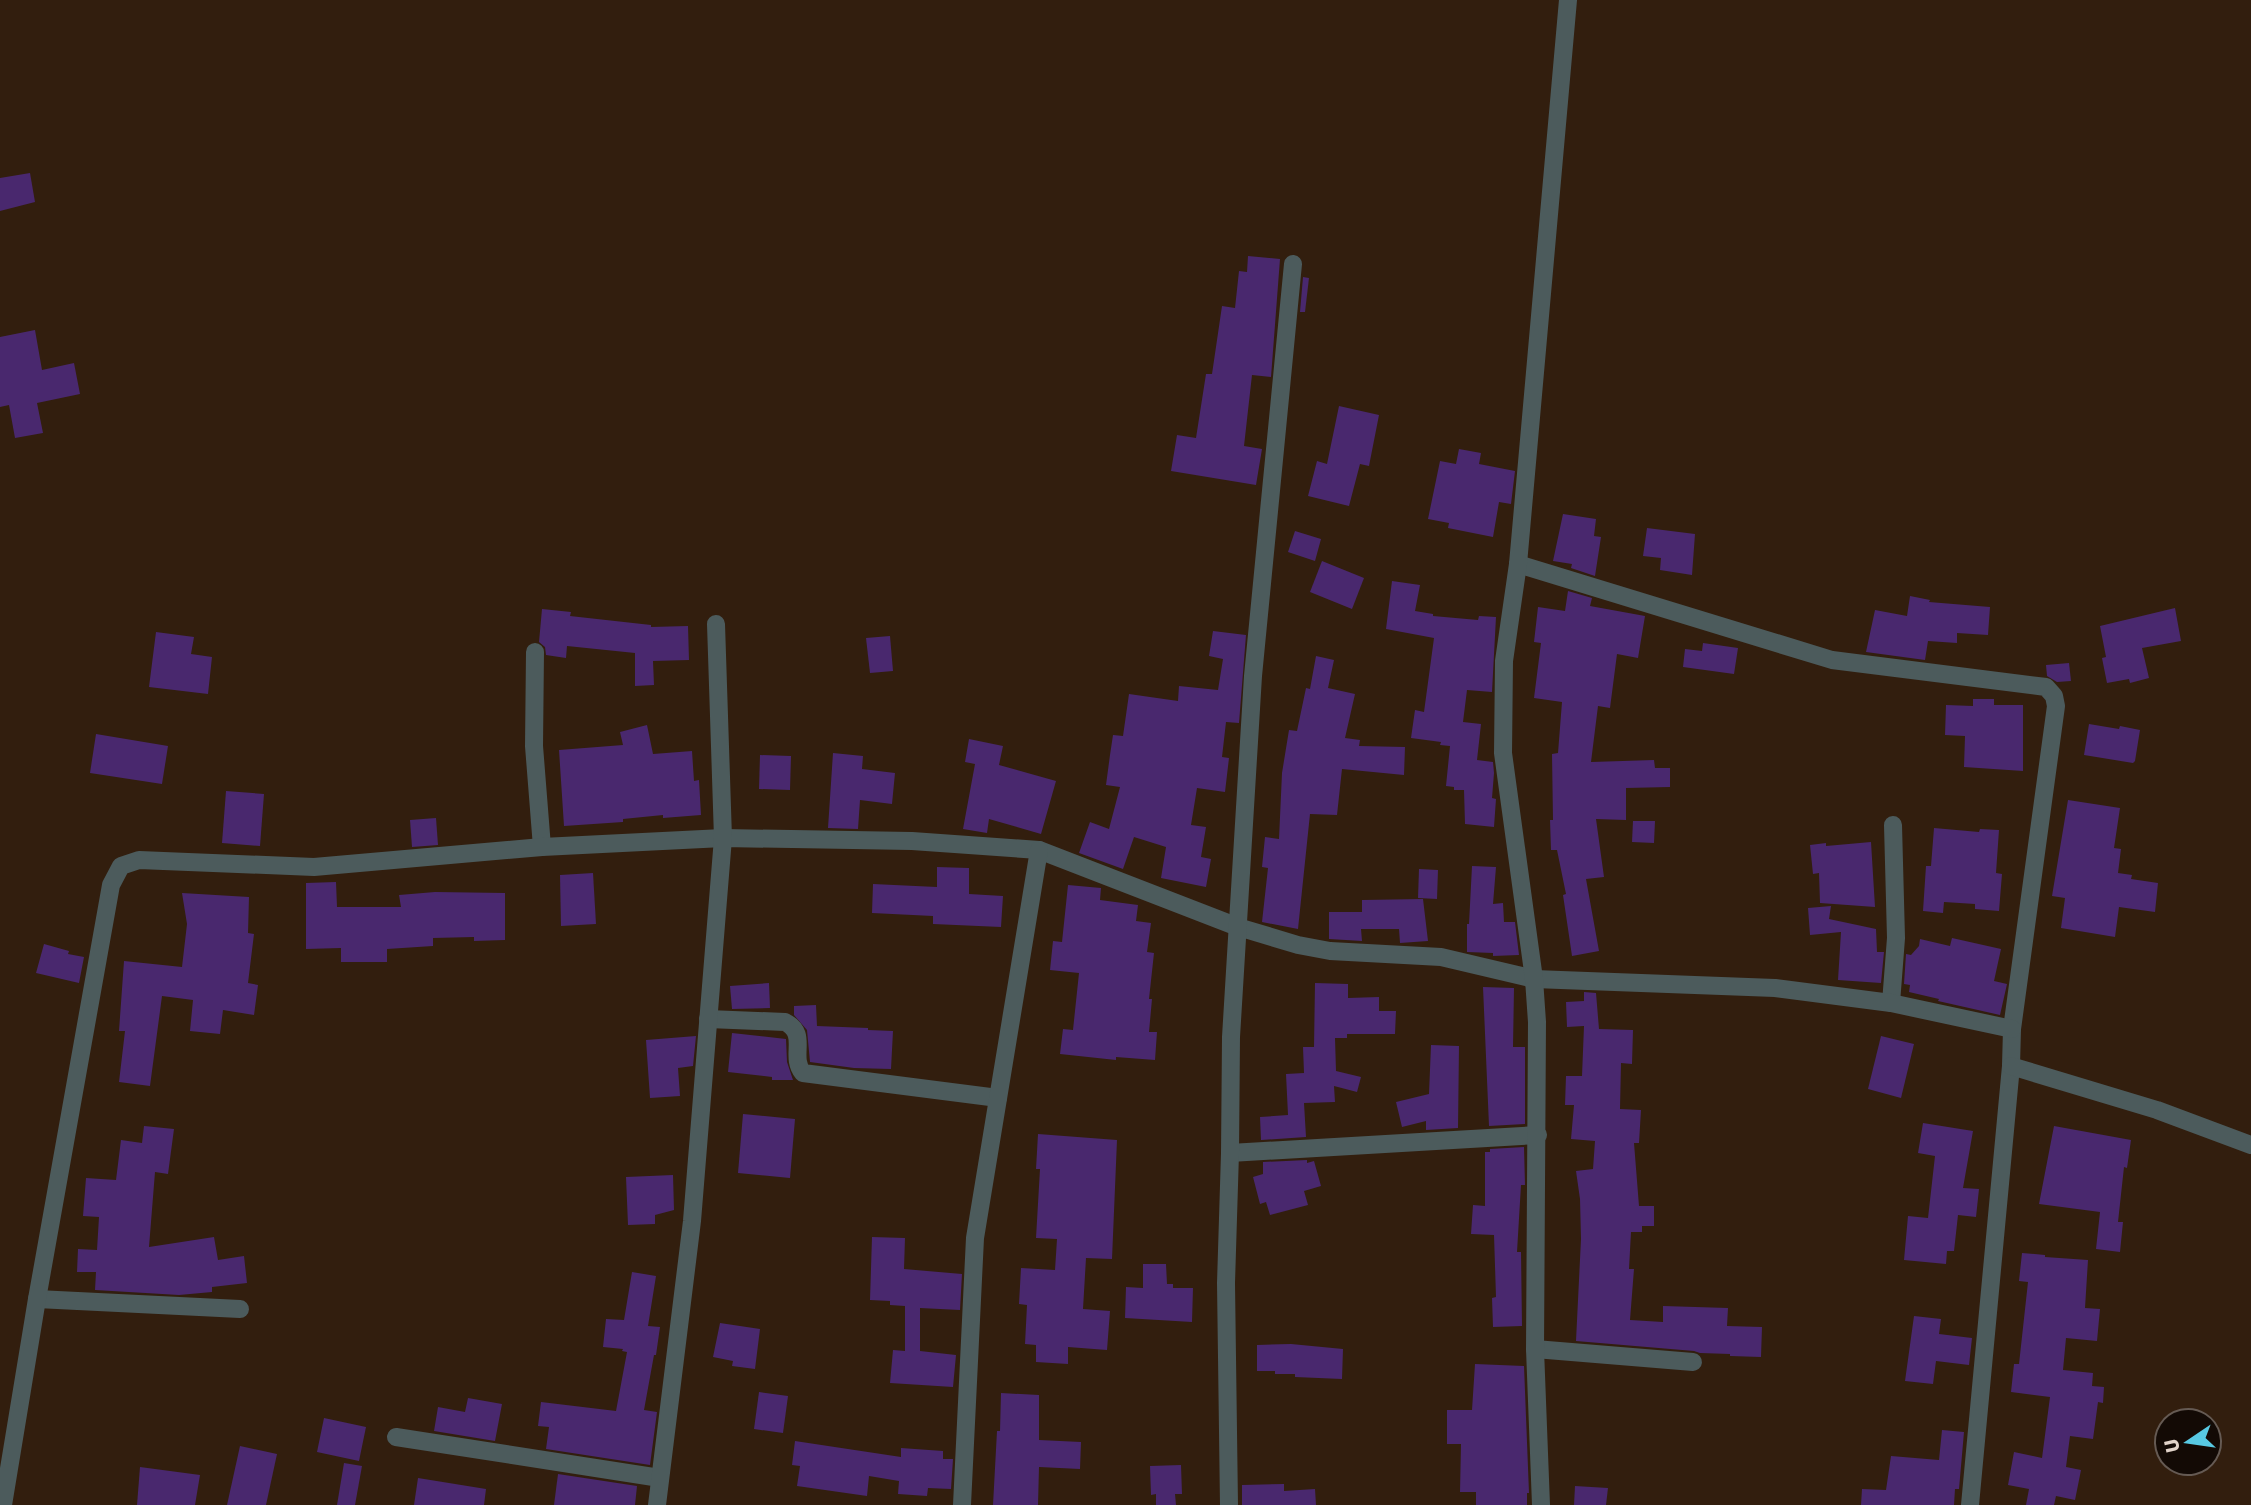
<svg xmlns="http://www.w3.org/2000/svg" width="2251" height="1505" viewBox="0 0 2251 1505" font-family="Jost,sans-serif">
<style>
.building{fill:#49286e}
.lines{fill:none;stroke-linecap:round;stroke-linejoin:round}
.minor{stroke:#4c5b5c;stroke-width:18}
</style>
<rect width="100%" height="100%" fill="#321e0e"/>
<g class="building">
<polygon points="30,173 35,202 0,211 0,178"/>
<polygon points="1248,256 1280,259 1271,377 1252,375 1244,446 1262,449 1256,485 1171,471 1177,435 1196,438 1206,374 1212,374 1222,306 1235,308 1239,271 1247,272"/>
<polygon points="1303,277 1309,278 1305,312 1300,312"/>
<polygon points="35,330 42,370 74,363 80,394 37,403 43,433 15,438 9,405 0,407 0,337"/>
<polygon points="1339,406 1379,415 1369,466 1360,464 1349,506 1308,496 1317,461 1327,464"/>
<polygon points="1459,449 1481,453 1479,464 1515,471 1511,504 1499,502 1493,537 1448,528 1449,523 1428,519 1440,461 1456,464"/>
<polygon points="1563,514 1596,519 1594,536 1601,537 1595,576 1571,568 1572,564 1553,561"/>
<polygon points="1647,528 1695,534 1692,575 1660,570 1661,558 1643,556"/>
<polygon points="1295,531 1321,539 1315,561 1288,552"/>
<polygon points="1322,561 1364,578 1352,609 1310,592"/>
<polygon points="1392,581 1420,585 1415,611 1433,614 1433,616 1478,620 1479,616 1496,617 1492,692 1467,690 1463,722 1481,724 1477,760 1493,762 1494,773 1492,798 1496,799 1494,827 1465,824 1464,790 1454,790 1454,787 1446,786 1450,746 1440,745 1441,742 1411,738 1415,710 1424,712 1434,638 1386,629"/>
<polygon points="1568,591 1592,598 1590,606 1645,616 1638,658 1617,654 1610,708 1598,706 1591,762 1654,760 1655,768 1670,768 1670,787 1626,788 1626,820 1596,819 1604,877 1586,879 1599,951 1572,956 1563,895 1566,894 1557,850 1551,850 1550,820 1553,820 1552,754 1558,753 1562,702 1534,698 1541,643 1534,642 1538,607 1565,611"/>
<polygon points="1910,596 1930,600 1929,602 1990,607 1988,635 1957,633 1957,643 1928,641 1925,660 1866,652 1875,610 1907,616"/>
<polygon points="2175,608 2181,641 2142,648 2149,678 2130,683 2129,679 2107,683 2102,658 2106,657 2100,626"/>
<polygon points="542,609 571,612 570,616 651,625 651,627 688,626 689,660 653,661 654,685 635,686 635,653 567,646 566,658 546,655 545,647 539,642"/>
<polygon points="1213,631 1246,635 1239,723 1226,722 1222,757 1229,758 1225,792 1197,788 1191,825 1206,827 1201,857 1211,859 1206,887 1161,878 1166,847 1134,837 1123,869 1079,853 1090,822 1109,829 1120,787 1106,785 1110,755 1113,735 1123,736 1129,694 1178,701 1179,686 1218,690 1223,659 1209,656"/>
<polygon points="156,632 194,637 191,654 212,657 208,694 149,687"/>
<polygon points="890,636 893,671 870,673 866,638"/>
<polygon points="1703,643 1738,648 1734,674 1683,667 1685,649 1702,651"/>
<polygon points="1316,656 1334,660 1328,688 1355,694 1345,738 1360,740 1359,746 1405,747 1404,775 1342,769 1337,815 1310,814 1298,929 1262,922 1268,868 1262,867 1265,837 1279,839 1282,773 1289,730 1297,731 1306,688 1310,689"/>
<polygon points="2069,663 2071,681 2057,682 2047,676 2046,665"/>
<polygon points="1973,699 1994,699 1994,705 2023,705 2023,771 1964,767 1965,736 1945,735 1946,705 1973,706"/>
<polygon points="2089,724 2119,729 2120,726 2140,730 2135,761 2133,763 2084,755"/>
<polygon points="647,725 653,754 692,751 694,781 699,780 701,815 663,818 663,815 623,819 623,822 564,826 559,750 623,745 620,732"/>
<polygon points="96,734 168,746 162,784 90,773"/>
<polygon points="969,739 1003,746 999,765 1056,781 1041,834 989,819 987,833 963,829 975,764 965,762"/>
<polygon points="833,753 863,756 862,769 895,773 892,804 860,800 858,829 828,828"/>
<polygon points="760,755 791,756 790,790 759,789"/>
<polygon points="226,791 264,794 260,846 222,843"/>
<polygon points="2068,800 2120,808 2114,848 2121,849 2118,873 2132,875 2131,879 2158,883 2155,912 2119,907 2115,937 2061,928 2065,898 2052,896"/>
<polygon points="436,818 438,845 412,847 410,820"/>
<polygon points="1633,821 1655,821 1654,843 1632,842"/>
<polygon points="1934,828 1979,832 1980,829 1999,830 1996,873 2002,874 1999,911 1975,909 1975,904 1944,902 1943,913 1923,911 1926,866 1931,866"/>
<polygon points="1871,842 1875,907 1820,903 1819,873 1813,874 1810,845 1826,843 1826,846"/>
<polygon points="1472,866 1496,867 1493,904 1503,903 1504,922 1515,922 1519,955 1493,956 1493,953 1467,952 1467,924 1469,924"/>
<polygon points="937,867 969,868 969,894 1003,896 1001,927 933,924 933,916 872,913 873,884 937,887"/>
<polygon points="1419,869 1438,870 1437,899 1418,898"/>
<polygon points="593,873 596,924 561,926 560,875"/>
<polygon points="336,882 337,907 401,907 399,895 435,892 505,893 505,940 474,941 474,937 433,938 433,946 387,949 387,962 341,962 341,948 306,949 306,883"/>
<polygon points="1068,885 1101,888 1100,900 1138,905 1136,921 1151,923 1147,952 1154,953 1149,999 1152,999 1149,1032 1157,1032 1155,1060 1116,1057 1116,1060 1060,1054 1063,1029 1073,1030 1079,973 1050,970 1053,941 1062,942"/>
<polygon points="182,893 249,897 248,933 254,934 248,983 258,985 254,1015 223,1010 220,1034 190,1031 193,1000 162,996 150,1086 119,1082 125,1031 119,1031 124,961 182,967 187,924"/>
<polygon points="1423,899 1428,941 1400,943 1399,929 1361,929 1362,941 1329,939 1329,912 1362,912 1362,900"/>
<polygon points="1831,906 1829,919 1876,929 1877,952 1884,952 1881,983 1838,980 1841,932 1810,935 1808,908"/>
<polygon points="1952,938 2001,949 1994,981 2007,984 2000,1015 1938,1001 1939,999 1909,992 1910,985 1904,984 1906,954 1911,955 1919,946 1920,939 1950,946"/>
<polygon points="44,944 69,951 68,954 84,957 79,983 36,973"/>
<polygon points="769,983 770,1008 732,1009 730,986"/>
<polygon points="1315,983 1348,984 1348,998 1379,997 1379,1011 1396,1011 1395,1034 1347,1034 1347,1038 1335,1038 1336,1071 1361,1077 1357,1092 1334,1086 1335,1102 1304,1103 1306,1137 1261,1140 1260,1117 1288,1115 1286,1074 1304,1073 1303,1047 1314,1047"/>
<polygon points="1483,987 1514,988 1513,1047 1525,1047 1525,1124 1489,1126"/>
<polygon points="1584,992 1596,993 1599,1029 1633,1030 1632,1064 1621,1063 1620,1109 1641,1110 1639,1143 1634,1143 1639,1206 1654,1206 1654,1226 1642,1226 1642,1232 1631,1232 1629,1269 1634,1269 1630,1320 1663,1322 1663,1306 1728,1308 1727,1326 1762,1327 1761,1357 1730,1356 1730,1354 1700,1353 1694,1351 1576,1341 1581,1239 1580,1199 1576,1171 1593,1169 1595,1141 1571,1139 1574,1105 1565,1105 1566,1076 1582,1076 1584,1026 1567,1027 1566,1002 1584,1001"/>
<polygon points="816,1005 817,1026 868,1028 868,1030 893,1031 891,1069 854,1068 810,1062 807,1030 794,1015 794,1006"/>
<polygon points="732,1033 786,1039 787,1062 793,1080 772,1080 772,1077 728,1072"/>
<polygon points="696,1036 693,1066 678,1068 680,1096 650,1098 646,1040"/>
<polygon points="1881,1036 1914,1044 1901,1098 1868,1089"/>
<polygon points="1431,1045 1459,1046 1458,1128 1426,1130 1426,1121 1402,1127 1396,1102 1429,1094"/>
<polygon points="743,1114 795,1119 790,1178 738,1173"/>
<polygon points="1923,1123 1973,1131 1963,1188 1979,1189 1976,1217 1958,1215 1954,1251 1947,1251 1946,1264 1904,1260 1908,1216 1928,1218 1935,1156 1918,1153"/>
<polygon points="144,1126 174,1129 168,1174 155,1172 149,1247 214,1237 218,1260 244,1256 247,1283 212,1287 212,1292 179,1295 95,1290 96,1272 77,1272 78,1249 97,1250 99,1217 83,1216 86,1178 116,1180 121,1140 142,1143"/>
<polygon points="2054,1126 2131,1140 2127,1168 2124,1167 2118,1222 2123,1222 2120,1252 2096,1249 2100,1212 2039,1204"/>
<polygon points="1038,1134 1117,1140 1112,1259 1086,1258 1083,1309 1110,1311 1107,1350 1068,1347 1068,1364 1036,1362 1036,1345 1025,1344 1027,1305 1019,1304 1021,1268 1055,1270 1057,1239 1036,1238 1040,1169 1036,1169"/>
<polygon points="1524,1147 1525,1185 1521,1185 1517,1252 1521,1252 1522,1326 1493,1327 1492,1298 1496,1297 1494,1235 1471,1234 1473,1205 1485,1206 1485,1152 1490,1152 1490,1149"/>
<polygon points="1307,1160 1307,1163 1314,1161 1321,1186 1304,1191 1308,1205 1270,1215 1266,1202 1260,1204 1253,1177 1263,1174 1263,1162"/>
<polygon points="673,1175 674,1210 655,1215 655,1224 628,1225 626,1177"/>
<polygon points="872,1237 905,1238 904,1269 962,1274 960,1310 920,1308 920,1351 956,1355 953,1387 890,1383 893,1350 905,1351 905,1306 890,1305 890,1301 870,1300"/>
<polygon points="2022,1253 2045,1255 2045,1257 2088,1260 2085,1308 2100,1309 2097,1341 2066,1338 2063,1370 2093,1373 2092,1386 2104,1387 2103,1403 2098,1402 2093,1439 2070,1436 2066,1467 2081,1470 2075,1500 2056,1496 2054,1505 2026,1505 2029,1489 2008,1485 2014,1452 2042,1458 2050,1397 2011,1392 2014,1364 2019,1364 2028,1282 2019,1281"/>
<polygon points="1143,1264 1166,1264 1167,1284 1173,1284 1173,1288 1193,1288 1192,1322 1125,1318 1126,1287 1143,1288"/>
<polygon points="632,1272 656,1276 648,1326 660,1327 656,1355 654,1355 644,1410 657,1412 650,1465 546,1449 549,1427 538,1426 541,1402 616,1411 627,1352 622,1351 623,1349 603,1347 606,1319 624,1320"/>
<polygon points="1914,1316 1941,1319 1939,1334 1972,1338 1969,1365 1936,1361 1933,1384 1905,1381"/>
<polygon points="720,1323 760,1329 755,1369 732,1366 733,1361 713,1357"/>
<polygon points="1291,1344 1343,1349 1342,1379 1295,1377 1295,1374 1275,1374 1275,1371 1257,1371 1257,1345"/>
<polygon points="1475,1364 1524,1366 1529,1493 1527,1493 1527,1505 1476,1505 1476,1492 1460,1492 1461,1444 1447,1444 1447,1410 1472,1410"/>
<polygon points="759,1392 788,1396 783,1433 754,1429"/>
<polygon points="1001,1393 1039,1395 1039,1440 1081,1442 1080,1469 1039,1467 1038,1505 993,1505 997,1431 1000,1431"/>
<polygon points="468,1398 502,1404 495,1441 434,1431 438,1407 465,1412"/>
<polygon points="324,1418 366,1427 359,1461 317,1452"/>
<polygon points="1942,1430 1964,1432 1959,1489 1955,1489 1954,1505 1861,1505 1862,1489 1886,1490 1891,1456 1939,1460"/>
<polygon points="795,1441 901,1457 901,1448 943,1451 943,1459 953,1459 951,1489 928,1488 927,1496 898,1494 899,1481 869,1476 867,1496 797,1486 800,1466 792,1465"/>
<polygon points="240,1446 277,1454 266,1505 227,1505"/>
<polygon points="344,1463 362,1466 355,1505 337,1505"/>
<polygon points="1181,1465 1182,1494 1175,1494 1176,1505 1156,1505 1156,1494 1151,1495 1150,1466"/>
<polygon points="140,1467 200,1475 195,1505 137,1505"/>
<polygon points="558,1474 637,1486 635,1505 554,1505"/>
<polygon points="418,1478 486,1489 484,1505 414,1505"/>
<polygon points="1284,1484 1284,1491 1315,1489 1316,1505 1242,1505 1242,1485"/>
<polygon points="1575,1486 1608,1488 1606,1505 1574,1505"/>
</g>
<g class="lines">
<g class="minor">
<polyline points="1518,564 1832,660 2046,687 2054,696 2056,706 2012,1029 2011,1066 1970,1505"/>
<polyline points="535,652 534,746 542,847"/>
<polyline points="1891,1003 1896,938 1893,825"/>
<path d="M708 1019 785 1022C809 1034 789 1056 803 1073L998 1098"/>
<polyline points="2011,1066 2157,1110 2251,1145"/>
<polyline points="1230,1153 1538,1135"/>
<polyline points="37,1299 240,1309"/>
<polyline points="1535,1349 1693,1362"/>
<polyline points="396,1437 660,1478"/>
<polyline points="3,1505 37,1299 111,885 121,866 139,860 314,867 542,847 723,838 912,841 1039,850 1238,927 1298,945 1330,951 1441,957 1534,979 1775,988 1891,1003 2012,1029"/>
<polyline points="657,1505 692,1221 723,838 716,624"/>
<polyline points="962,1505 975,1238 1039,850"/>
<polyline points="1229,1505 1226,1283 1230,1153 1231,1037 1253,676 1293,264"/>
<polyline points="1541,1505 1535,1349 1537,1022 1534,979 1503,753 1504,661 1518,564 1568,0"/>
</g>
</g>
<g transform="translate(2188 1442) rotate(257)"><circle r="33" fill="#130a05" stroke="#655a53" stroke-width="2"/>
<path d="M0-5L12 26L0 18L-12 26Z" fill="#58c9e3"/>
<text y="-10" font-size="19" font-weight="bold" text-anchor="middle" fill="#e1d3c9">U</text>
</g>
</svg>
